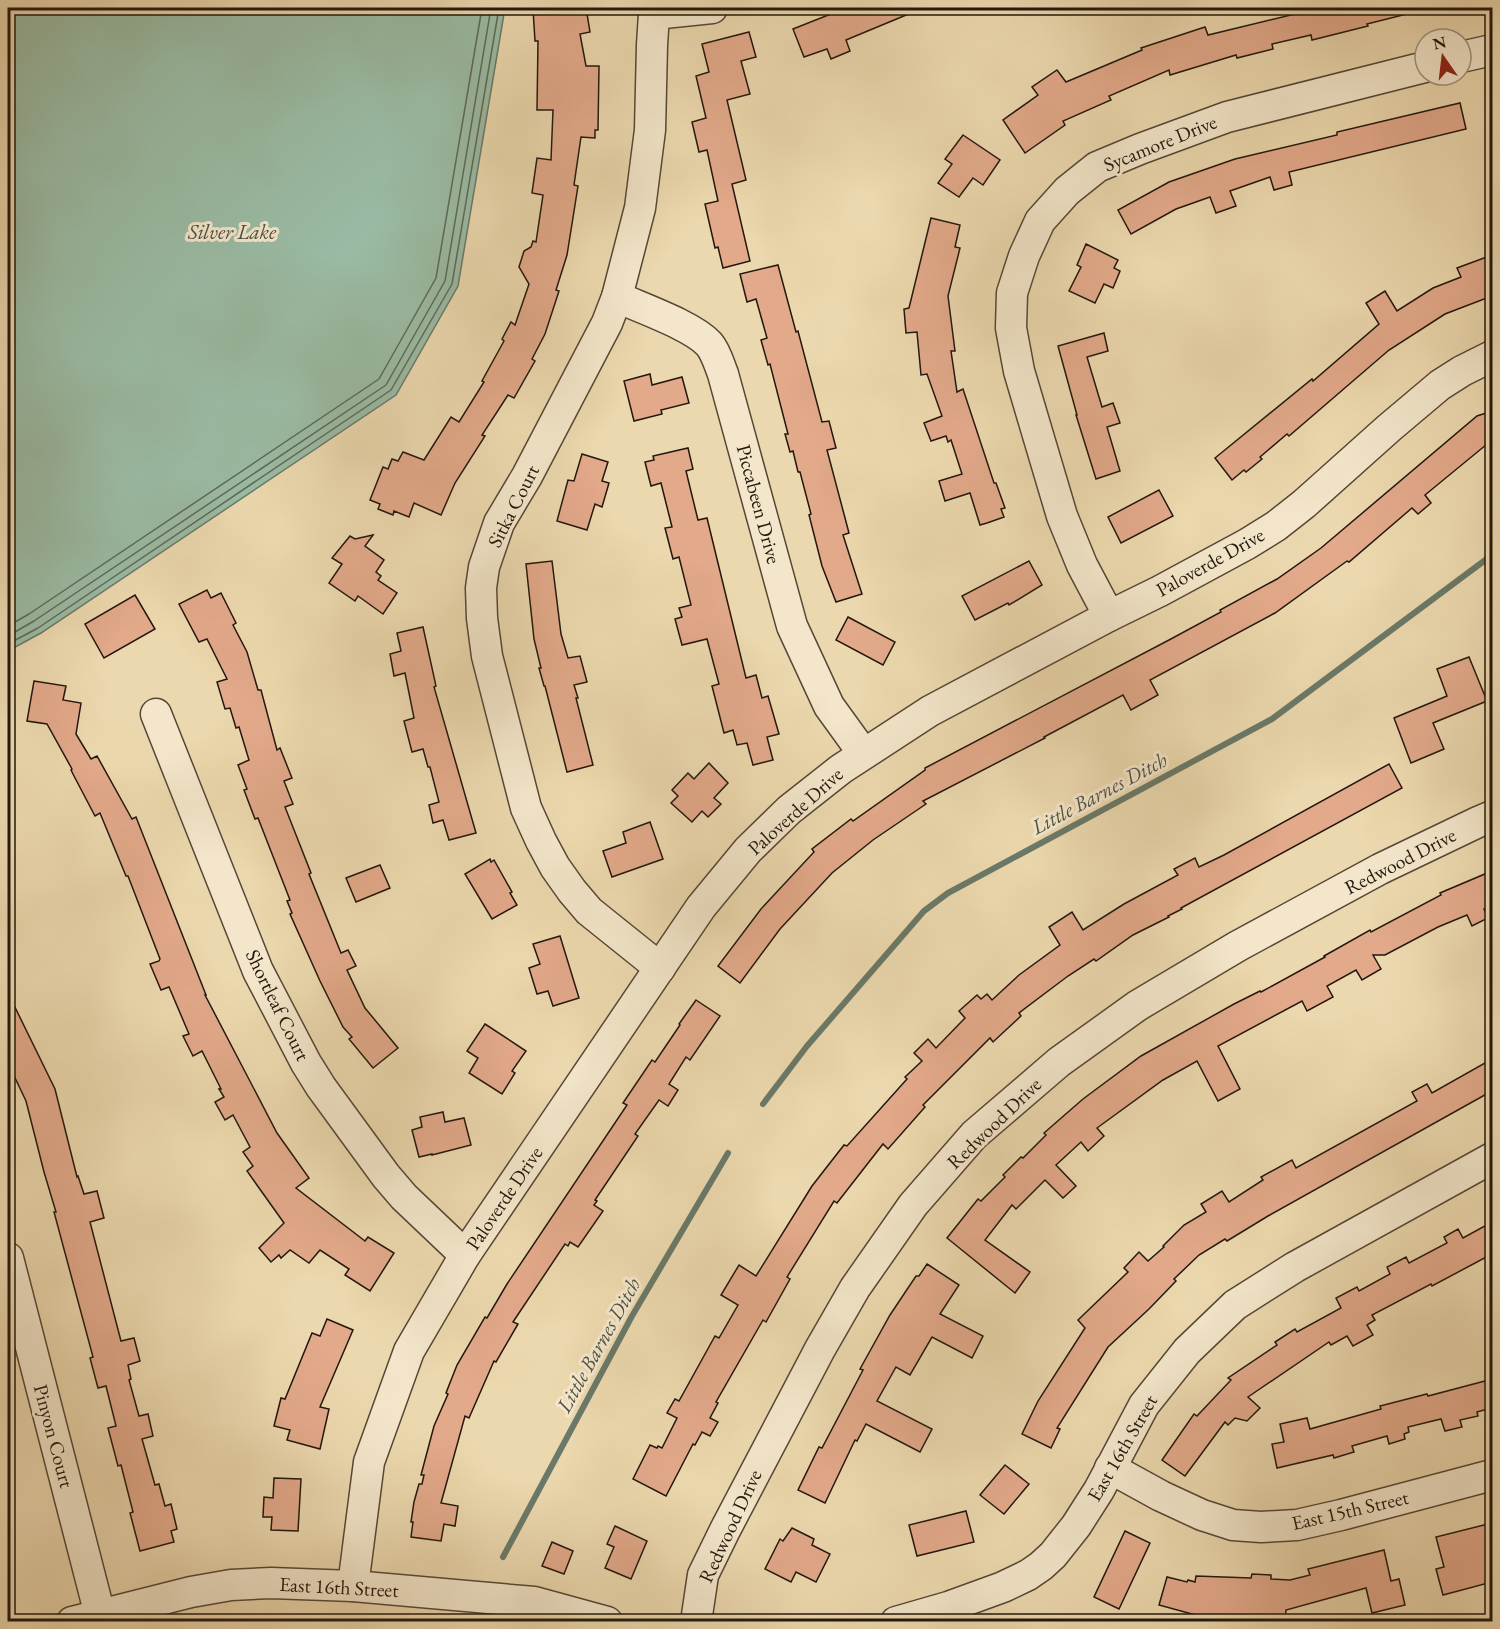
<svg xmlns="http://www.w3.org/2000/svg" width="1500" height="1629" viewBox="0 0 1500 1629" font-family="'EB Garamond',serif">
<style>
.water{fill:#9abba4;stroke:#6a7968;stroke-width:1.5}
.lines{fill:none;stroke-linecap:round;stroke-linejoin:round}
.shore{stroke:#5e6958;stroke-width:1.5}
.stream{stroke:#6a7968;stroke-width:6}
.building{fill:#e2a98a;stroke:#23170d;stroke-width:1.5}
.minor-casing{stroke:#554735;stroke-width:33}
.minor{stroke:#f3e6ca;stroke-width:30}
.labels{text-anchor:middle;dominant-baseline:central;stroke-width:6;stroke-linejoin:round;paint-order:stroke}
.street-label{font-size:20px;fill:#23170d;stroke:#f3e6ca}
.water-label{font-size:21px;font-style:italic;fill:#4d5042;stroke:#f3e6ca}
</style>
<rect width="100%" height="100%" fill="#ecd8ae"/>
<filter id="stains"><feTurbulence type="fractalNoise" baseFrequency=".00333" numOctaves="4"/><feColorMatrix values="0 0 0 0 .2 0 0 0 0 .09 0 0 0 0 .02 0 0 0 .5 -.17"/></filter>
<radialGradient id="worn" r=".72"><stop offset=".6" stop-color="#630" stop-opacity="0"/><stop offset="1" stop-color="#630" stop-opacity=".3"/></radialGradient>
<polygon class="water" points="8,8 505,8 458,286 396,395 41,633 8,651"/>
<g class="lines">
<g class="shore">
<polyline points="8,626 29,614 379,379 436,278 482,8"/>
<polyline points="8,636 34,621 386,385 445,281 491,8"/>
<polyline points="8,644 38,628 391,390 452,284 499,8"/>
</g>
<g class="stream">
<polyline points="763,1104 807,1046 924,911 948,893 1272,719 1492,555"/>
<polyline points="503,1557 632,1316 728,1153"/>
</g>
</g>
<g class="building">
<polygon points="539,8 586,8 590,32 580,34 586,66 599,66 598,130 595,130 595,138 581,137 574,185 578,186 567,255 556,290 559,291 545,334 532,359 535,361 514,398 508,395 482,435 485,436 455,483 441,515 414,503 409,517 394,511 393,515 378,509 380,504 370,500 383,467 388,469 392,459 398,461 403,452 424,460 451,417 459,422 484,382 482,381 504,341 502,339 511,322 515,325 529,284 519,267 524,251 531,247 533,241 536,242 543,195 532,193 537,158 551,160 553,110 537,110 538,41 535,41 533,9 539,9"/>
<polygon points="846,8 923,8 846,40 850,51 831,59 827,49 804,57 793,29"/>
<polygon points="1320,8 1406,8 1407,14 1367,24 1368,26 1312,40 1311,35 1272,44 1273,49 1237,58 1236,55 1170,75 1169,70 1109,96 1111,100 1063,121 1065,125 1025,153 1003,120 1038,95 1032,87 1057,70 1066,82 1142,50 1141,48 1205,27 1208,35"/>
<polygon points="749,32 756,57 741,61 750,94 727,100 746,180 732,184 750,261 723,268 718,247 715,248 705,204 718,201 707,150 699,152 692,122 706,118 696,76 709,72 702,44"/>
<polygon points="1460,103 1466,129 1289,172 1292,185 1274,190 1270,177 1230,191 1236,206 1216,213 1210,197 1176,209 1131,234 1118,210 1169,182 1235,159 1337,135 1337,132"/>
<polygon points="963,135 1000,160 983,185 973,178 959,197 938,183 952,164 945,159"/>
<polygon points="931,218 960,225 955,247 960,248 948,296 955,351 951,351 957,392 963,389 994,483 996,483 1005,508 1001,509 1004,517 987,523 980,525 970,493 945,501 939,481 962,474 951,440 948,442 946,436 931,441 924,423 942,416 927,374 921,375 917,332 906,333 904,309 909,308"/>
<polygon points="1086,244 1118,260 1114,268 1120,271 1113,288 1104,284 1095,303 1069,291 1081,267 1077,265"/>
<polygon points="1492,255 1492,296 1445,314 1389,350 1289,436 1287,434 1260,457 1262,459 1246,472 1244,470 1232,480 1215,458 1312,379 1313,381 1379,324 1366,303 1385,291 1397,311 1433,288 1461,277 1457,268"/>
<polygon points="778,265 796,332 798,331 822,422 829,421 836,448 827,450 849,533 843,535 862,594 836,602 822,566 809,515 811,514 800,472 798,472 793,451 790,452 785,434 788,434 780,403 770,364 768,365 761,340 767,338 756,299 747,302 740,274"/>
<polygon points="1104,333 1108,351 1087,357 1102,407 1113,403 1120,423 1107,427 1120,471 1096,479 1076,415 1077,415 1058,346"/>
<polygon points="650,374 652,385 682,377 689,403 661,410 662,414 634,421 624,381"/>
<polygon points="1492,411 1492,440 1425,495 1431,503 1418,514 1412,508 1349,562 1347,561 1275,613 1150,680 1158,695 1131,710 1123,695 1044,737 1045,738 923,801 926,804 873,840 832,873 780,929 740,983 718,966 761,909 814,852 812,849 851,819 853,821 925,770 925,768 1169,640 1221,612 1220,610 1277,579 1321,548 1477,416"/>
<polygon points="688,448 693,469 686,471 698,520 707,518 746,678 756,675 762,698 768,696 779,734 767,737 773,760 753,765 747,743 737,745 733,730 724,733 712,686 719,684 707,639 682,645 675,619 682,617 679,608 691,605 679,557 673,559 665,528 672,527 661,483 651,486 645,462 654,460 653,456"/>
<polygon points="582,454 608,462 602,481 609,483 602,507 595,504 587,530 557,521 568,480 574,481"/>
<polygon points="1159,490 1173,516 1121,543 1108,517"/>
<polygon points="373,535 365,546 384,560 376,572 381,576 378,580 397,593 383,614 358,596 355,601 329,583 342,564 332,558 350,536 355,539"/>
<polygon points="552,561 561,634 568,658 580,656 587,682 574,685 578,698 576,698 593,765 567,772 545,686 544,686 539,668 541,668 534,639 526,564"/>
<polygon points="1029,561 1042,585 1009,605 1008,603 975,620 962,596"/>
<polygon points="207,590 211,598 221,593 236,623 233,625 247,652 258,690 261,690 277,750 280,748 292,778 284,781 293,804 285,807 311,873 309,874 341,953 348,950 356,966 347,970 365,1008 398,1048 373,1068 349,1039 352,1037 343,1027 320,981 290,914 292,913 287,901 290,900 258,818 255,819 244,790 247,789 238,765 249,760 239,727 236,728 230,708 225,709 217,682 227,679 207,639 199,642 179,604"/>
<polygon points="135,595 155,629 104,658 85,624"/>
<polygon points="848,617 895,642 883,665 836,640"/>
<polygon points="423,627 436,686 434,687 476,833 449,840 443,820 433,823 429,805 439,802 430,767 428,767 423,749 412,752 404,721 414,718 405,673 394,676 390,654 401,651 397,633"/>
<polygon points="1469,657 1487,701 1433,723 1444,749 1411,763 1394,718 1447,696 1437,669"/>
<polygon points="34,681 66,686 63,700 81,703 76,734 91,759 97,756 132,819 136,817 206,995 205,995 277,1133 309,1178 296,1188 365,1241 368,1237 394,1253 370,1291 345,1275 349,1269 320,1250 309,1263 290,1250 281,1258 279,1255 271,1262 259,1248 284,1223 247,1171 253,1166 243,1152 250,1147 233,1115 225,1120 215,1102 224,1097 219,1089 221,1089 202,1051 193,1056 183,1036 189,1034 169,987 161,990 150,964 159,961 160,959 128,876 126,876 100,813 95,816 74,776 71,770 72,769 47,724 27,721"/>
<polygon points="709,763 728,783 714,798 721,804 708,817 702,811 692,822 671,803 678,796 672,790 688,773 694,779"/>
<polygon points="1389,764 1402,788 1181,908 1182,909 1168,916 1169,917 1133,935 1096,961 1094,959 1068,976 1019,1013 1021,1016 993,1042 990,1038 923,1105 925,1107 888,1149 883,1144 837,1203 834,1201 787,1277 790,1279 766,1322 763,1320 716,1402 718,1403 710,1418 718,1422 710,1436 702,1432 695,1445 693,1444 666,1496 633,1479 650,1445 657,1448 658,1446 662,1448 677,1418 667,1413 675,1399 679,1401 715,1336 719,1338 738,1305 721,1295 739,1265 756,1276 812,1186 844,1145 847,1146 907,1079 905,1077 922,1061 914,1053 928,1039 936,1048 965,1018 959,1011 977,995 981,999 987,994 992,1000 1019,975 1060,945 1049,927 1072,912 1083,930 1124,904 1178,875 1174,869 1195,858 1199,867 1224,855"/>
<polygon points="650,822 663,859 612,877 603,851 626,843 623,832"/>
<polygon points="490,859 491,862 494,860 512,892 510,893 517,905 492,919 465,874"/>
<polygon points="380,865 390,888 356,902 346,878"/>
<polygon points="1492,871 1492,905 1484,909 1488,918 1472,926 1467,915 1438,927 1385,955 1373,955 1381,969 1362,980 1356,970 1327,986 1333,997 1307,1011 1302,1001 1218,1046 1240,1089 1218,1101 1197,1061 1163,1080 1097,1128 1104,1136 1088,1151 1081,1142 1056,1165 1076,1186 1063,1198 1045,1180 1016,1209 1012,1205 985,1240 1030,1272 1015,1293 947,1238 978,1199 981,1201 1005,1177 1003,1175 1021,1157 1023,1158 1046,1135 1044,1133 1083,1099 1141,1056 1234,1004 1260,991 1261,992 1325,957 1324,956 1370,930 1371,932 1441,895 1440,893"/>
<polygon points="560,936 579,998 553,1006 548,991 537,994 529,968 540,964 533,944"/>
<polygon points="8,993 55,1089 77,1177 78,1176 84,1194 97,1191 104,1218 90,1222 121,1341 134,1338 140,1361 128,1365 131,1379 129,1380 139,1416 148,1414 153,1436 142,1439 155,1485 159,1484 165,1506 171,1504 177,1529 171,1531 174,1542 140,1551 130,1513 133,1512 121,1465 118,1466 108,1428 116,1426 106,1386 98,1388 90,1358 93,1357 54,1212 56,1212 44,1172 26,1101 8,1063"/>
<polygon points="696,1000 720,1016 690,1060 686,1057 669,1084 678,1090 668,1106 659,1100 635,1134 638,1136 595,1200 597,1201 594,1205 603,1211 578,1247 570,1242 568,1246 565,1244 513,1322 518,1324 496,1362 494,1361 469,1418 465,1416 441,1503 458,1506 455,1526 444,1524 441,1541 411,1537 413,1522 411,1522 414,1502 419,1484 422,1484 424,1475 421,1475 434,1426 448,1394 446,1393 457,1365 485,1317 487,1318 507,1284 627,1105 623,1103 652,1060 655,1062 680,1025 679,1024"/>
<polygon points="485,1024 526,1051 512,1071 515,1073 502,1094 469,1073 478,1058 467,1051"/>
<polygon points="1492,1059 1492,1091 1268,1216 1227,1241 1225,1239 1199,1255 1174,1279 1176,1281 1149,1309 1108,1347 1057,1428 1060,1429 1051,1448 1022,1434 1038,1401 1085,1328 1078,1320 1128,1272 1124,1268 1139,1252 1148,1261 1164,1247 1163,1246 1184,1225 1206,1212 1201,1204 1222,1191 1229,1202 1263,1180 1261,1177 1292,1160 1296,1168 1417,1101 1412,1092 1427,1084 1432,1093"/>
<polygon points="443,1112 445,1122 464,1118 471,1145 432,1155 432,1154 419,1157 412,1130 422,1127 420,1117"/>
<polygon points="1492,1222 1492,1254 1432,1286 1431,1284 1372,1315 1375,1320 1367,1325 1373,1335 1353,1346 1347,1336 1331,1345 1329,1342 1248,1397 1260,1408 1247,1421 1235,1418 1228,1425 1225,1422 1185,1476 1162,1460 1194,1414 1197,1416 1231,1380 1228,1378 1277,1345 1275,1342 1295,1329 1297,1332 1341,1308 1336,1298 1357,1287 1359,1291 1390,1274 1387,1267 1406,1257 1409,1263 1447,1243 1444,1237 1458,1229 1463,1238"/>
<polygon points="927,1264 959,1285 940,1314 983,1336 972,1358 932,1337 910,1375 896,1367 877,1401 932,1429 920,1452 866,1424 857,1441 855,1440 825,1503 798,1490 819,1447 822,1448 863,1370 860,1369 890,1315 916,1276 919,1276"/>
<polygon points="327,1319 353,1330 320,1407 329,1409 320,1449 287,1440 290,1430 274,1426 281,1398 285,1399 312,1333 320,1336"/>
<polygon points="1485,1381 1491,1408 1477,1412 1478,1416 1460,1420 1462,1427 1445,1431 1441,1419 1408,1427 1409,1432 1404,1434 1405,1439 1389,1444 1387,1436 1352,1446 1354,1452 1334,1458 1333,1455 1277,1468 1272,1444 1284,1442 1280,1424 1307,1418 1310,1429 1381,1409 1380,1406 1427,1394 1428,1396"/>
<polygon points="1005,1465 1029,1484 1004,1514 980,1495"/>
<polygon points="274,1478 301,1479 298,1531 271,1530 272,1517 263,1517 264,1497 273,1498"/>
<polygon points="966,1511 974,1542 917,1556 909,1525"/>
<polygon points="1492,1523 1492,1582 1443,1595 1436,1569 1444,1567 1436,1537"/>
<polygon points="615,1526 647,1541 631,1579 605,1568 614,1547 607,1544"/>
<polygon points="792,1528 814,1539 812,1545 830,1554 816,1582 796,1572 791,1582 765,1569 780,1539 783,1541"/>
<polygon points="1125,1531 1150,1543 1119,1609 1094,1597"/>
<polygon points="552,1542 573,1551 564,1574 542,1566"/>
<polygon points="1384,1550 1391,1581 1399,1579 1405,1605 1372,1613 1366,1588 1286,1610 1285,1622 1221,1622 1159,1605 1167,1577 1187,1582 1188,1580 1195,1582 1196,1576 1251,1578 1252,1574 1271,1575 1271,1579 1290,1580 1310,1575 1308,1569"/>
</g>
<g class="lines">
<g class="minor-casing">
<g id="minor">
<polyline points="653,8 654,14 652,45 650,130 640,208 617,297 607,323 527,476 499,523 484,567 481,588 482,618 487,656 526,808 541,841 555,867 572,891 589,911 660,968"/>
<polyline points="654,14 712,8"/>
<polyline points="1461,57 1492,50"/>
<path d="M617 297C641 308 693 326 709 344 716 352 719 364 723 374L792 626 829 706 863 753"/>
<polyline points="1109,616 1082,565 1062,516 1019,371 1011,328 1012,293 1024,256 1040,221 1067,191 1097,167 1140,149 1227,117 1425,67"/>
<polyline points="156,714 258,971 306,1063 321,1087 386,1176 404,1197 465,1255"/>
<polyline points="8,1258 100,1615"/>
<polyline points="1110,1468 1161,1496 1202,1515 1233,1525 1261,1527 1297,1525 1341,1515 1492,1475"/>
<polyline points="353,1586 369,1462 409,1351 465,1255 701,907 748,850 789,810 841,769 930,711 1109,616 1160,591 1247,544 1276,526 1304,504 1389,428 1440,385 1462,371 1492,356"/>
<polyline points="72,1622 191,1592 231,1585 271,1583 353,1586 534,1602 607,1622"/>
<polyline points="696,1622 703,1575 725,1530 820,1349 855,1288 913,1205 974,1135 1059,1062 1137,1006 1238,946 1380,869 1478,822 1492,816"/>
<polyline points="896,1622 948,1607 1003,1587 1028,1575 1041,1566 1053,1555 1076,1526 1099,1490 1144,1405 1187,1351 1235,1305 1295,1267 1492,1158"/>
</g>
</g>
<use href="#minor" class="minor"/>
</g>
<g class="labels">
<g class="street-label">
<text transform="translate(1160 143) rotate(-22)">Sycamore Drive</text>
<text transform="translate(759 504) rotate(75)">Piccabeen Drive</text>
<text transform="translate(513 506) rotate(-63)">Sitka Court</text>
<text transform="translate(1210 562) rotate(-29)">Paloverde Drive</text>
<text transform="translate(795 811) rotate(-42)">Paloverde Drive</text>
<text transform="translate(1400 861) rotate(-27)">Redwood Drive</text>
<text transform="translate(278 1005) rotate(64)">Shortleaf Court</text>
<text transform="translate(994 1123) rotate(-44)">Redwood Drive</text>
<text transform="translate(504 1198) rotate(-56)">Paloverde Drive</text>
<text transform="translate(54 1436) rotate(75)">Pinyon Court</text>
<text transform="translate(1122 1448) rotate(-60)">East 16th Street</text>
<text transform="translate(1350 1510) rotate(-13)">East 15th Street</text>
<text transform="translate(730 1526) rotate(-65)">Redwood Drive</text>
<text transform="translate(339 1587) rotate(3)">East 16th Street</text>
</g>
<g class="water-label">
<text x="232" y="231">Silver Lake</text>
<text transform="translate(1099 793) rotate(-28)">Little Barnes Ditch</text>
<text transform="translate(598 1345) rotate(-61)">Little Barnes Ditch</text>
</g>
</g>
<rect width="1500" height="1629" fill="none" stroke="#ecd8ae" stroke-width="30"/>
<rect x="9" y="9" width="1482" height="1611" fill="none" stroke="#23170d" stroke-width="3"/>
<rect x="15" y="15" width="1470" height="1599" fill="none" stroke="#23170d" stroke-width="1.5"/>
<g transform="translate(1443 57) rotate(346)"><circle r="28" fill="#f3e6ca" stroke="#a0937e" stroke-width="1.5"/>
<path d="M0-4.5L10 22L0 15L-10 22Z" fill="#8f2418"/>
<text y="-9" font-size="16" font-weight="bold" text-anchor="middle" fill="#23170d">N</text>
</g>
<rect width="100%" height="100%" filter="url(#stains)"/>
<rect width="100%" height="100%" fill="url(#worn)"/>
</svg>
